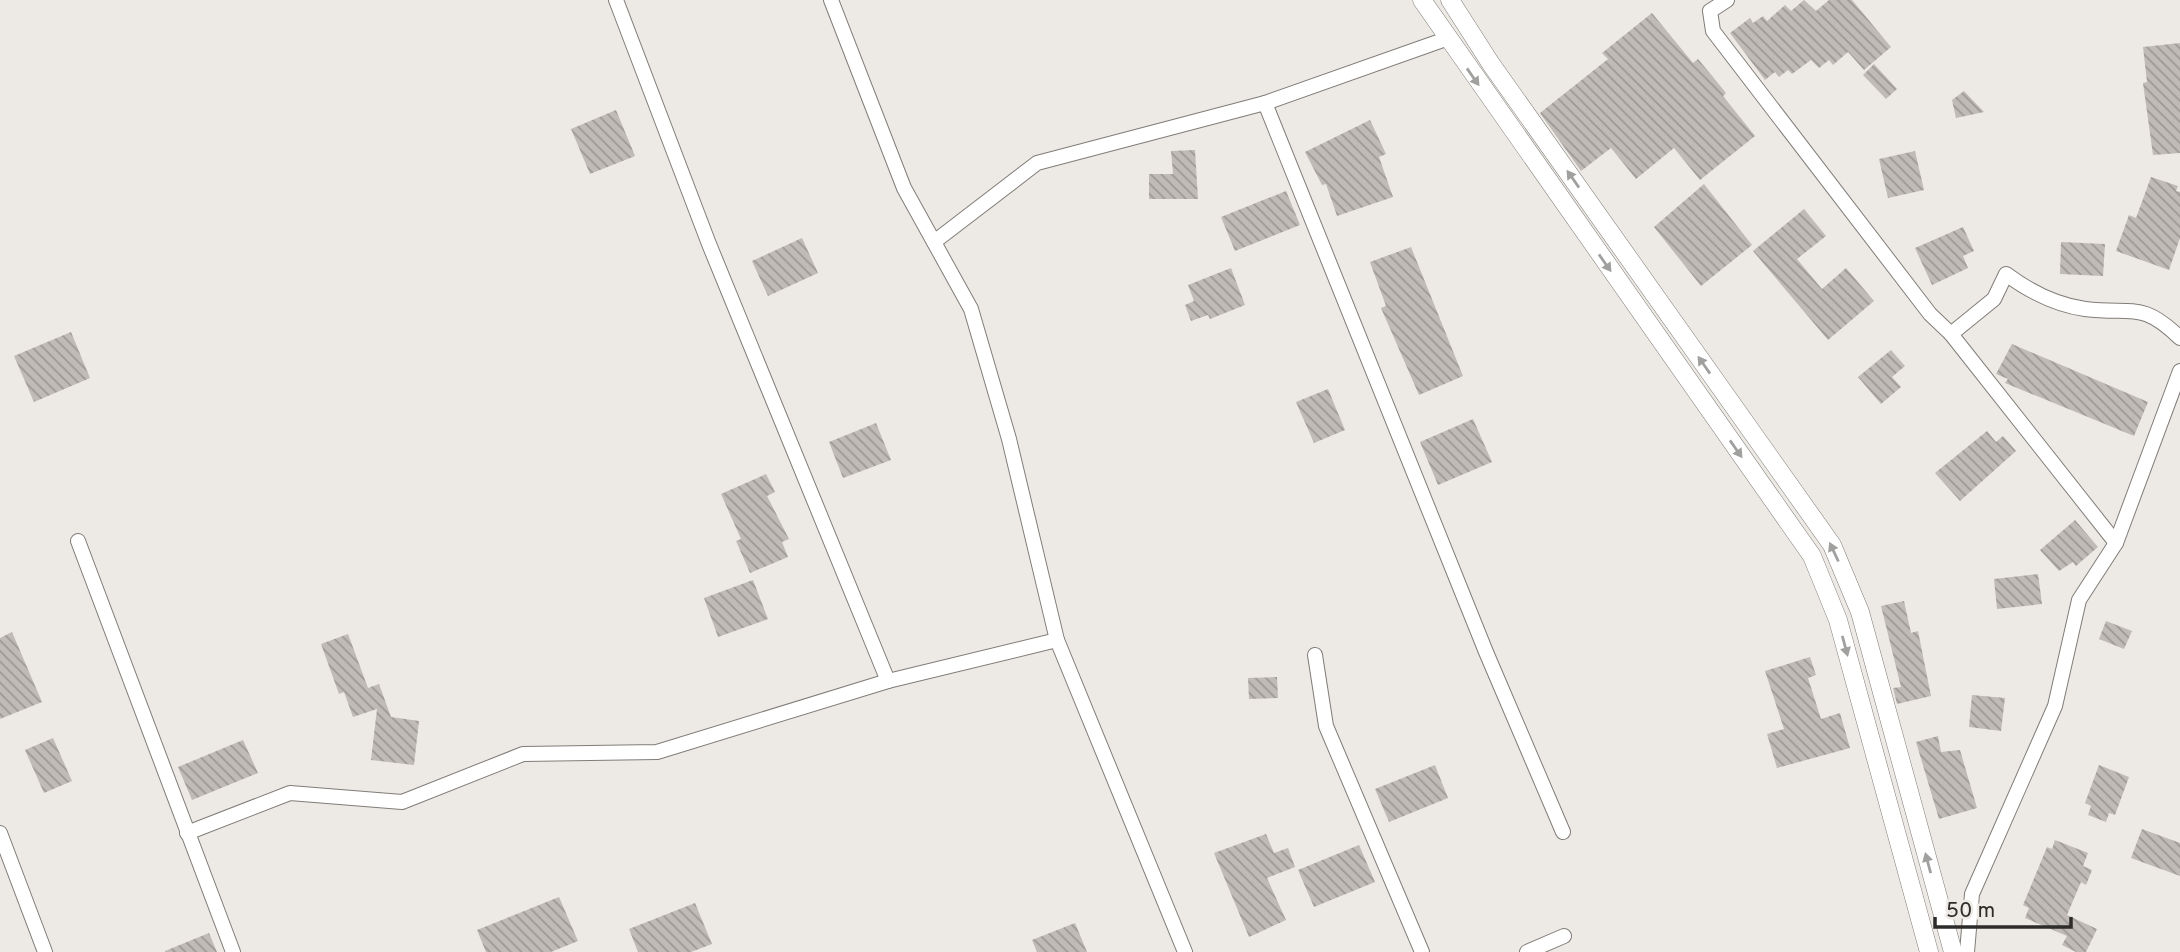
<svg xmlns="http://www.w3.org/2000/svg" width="2180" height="952" viewBox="0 0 2180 952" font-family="Overpass,sans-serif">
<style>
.building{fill:url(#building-back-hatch)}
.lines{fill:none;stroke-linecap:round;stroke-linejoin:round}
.minor-casing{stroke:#807d79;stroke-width:16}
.tertiary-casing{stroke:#807d79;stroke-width:19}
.minor{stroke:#fff;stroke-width:14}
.tertiary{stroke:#fff;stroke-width:18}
.oneway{fill:#a0a09f}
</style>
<defs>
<pattern id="building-back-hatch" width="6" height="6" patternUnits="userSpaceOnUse" patternTransform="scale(1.75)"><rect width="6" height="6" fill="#c0bbb7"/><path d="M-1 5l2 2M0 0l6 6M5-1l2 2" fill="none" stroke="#9c9895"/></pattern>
</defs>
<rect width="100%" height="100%" fill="#ede9e4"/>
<g class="building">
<polygon points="1804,0 1816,11 1829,0 1852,0 1891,47 1864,70 1848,52 1833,65 1829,60 1819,68 1811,60 1792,74 1788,70 1779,77 1775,72 1765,80 1730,33 1750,18 1753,23 1763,16 1767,21 1785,5 1791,11"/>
<polygon points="1652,13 1693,63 1698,59 1713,77 1726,93 1723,96 1755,136 1700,180 1674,148 1636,179 1611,148 1581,171 1540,113 1608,59 1602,53"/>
<polygon points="2180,43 2180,153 2153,155 2143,83 2147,82 2143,47"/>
<polygon points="1874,64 1897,89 1886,99 1863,75"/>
<polygon points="1964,91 1984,112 1956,118 1952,100"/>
<polygon points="616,110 635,156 590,174 571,129"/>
<polygon points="1370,120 1386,154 1379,157 1393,197 1337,216 1326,184 1322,185 1305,152"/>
<polygon points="1195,150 1198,199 1149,199 1149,174 1173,174 1171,151"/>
<polygon points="1915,151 1924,190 1888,198 1879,159"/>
<polygon points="2151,177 2178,186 2176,191 2180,192 2180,238 2169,270 2116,251 2129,215 2136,218"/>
<polygon points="1704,184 1752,245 1701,286 1654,227"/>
<polygon points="1286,191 1300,225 1235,251 1221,217"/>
<polygon points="1804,209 1826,236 1797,259 1822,289 1846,268 1874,301 1828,340 1753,251"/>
<polygon points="1963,227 1974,251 1963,256 1968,268 1932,285 1915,248"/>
<polygon points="802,238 818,273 768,296 752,261"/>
<polygon points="2061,242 2105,244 2103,276 2060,274"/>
<polygon points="1411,247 1463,376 1419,395 1381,308 1386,306 1370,262"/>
<polygon points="1231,268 1245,305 1210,319 1208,315 1191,321 1185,305 1194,301 1188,285"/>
<polygon points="71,332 90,378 34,402 14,356"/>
<polygon points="2012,344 2148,402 2134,436 2005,383 2008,379 1996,374"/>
<polygon points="1891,350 1905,366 1892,377 1901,387 1881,404 1858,377"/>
<polygon points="1328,389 1345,430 1314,443 1296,402"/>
<polygon points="1473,419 1492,462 1438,485 1420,442"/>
<polygon points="876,423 891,460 843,478 829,442"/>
<polygon points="1987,431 1996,442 2003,436 2016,451 1960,501 1935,473"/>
<polygon points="766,474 775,492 767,496 789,539 782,542 788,557 750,573 736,541 741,539 721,494"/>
<polygon points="2075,520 2098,547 2076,566 2073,562 2059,571 2040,550"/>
<polygon points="2038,574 2042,604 1997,609 1994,579"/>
<polygon points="753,580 768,619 718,637 704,598"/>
<polygon points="1904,601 1911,633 1918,631 1931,696 1897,704 1893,688 1901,687 1881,606"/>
<polygon points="2106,621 2132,631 2124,649 2099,639"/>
<polygon points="12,632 42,702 0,719 0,638"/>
<polygon points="348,634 368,688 379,684 391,717 419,721 414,765 371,760 377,709 353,717 344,692 339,694 321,644"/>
<polygon points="1810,657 1816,675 1808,678 1821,719 1840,713 1850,748 1777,768 1767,734 1784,729 1765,671"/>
<polygon points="1277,677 1278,698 1249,699 1248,678"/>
<polygon points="1972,695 2005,698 2001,731 1969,727"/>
<polygon points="1938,736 1941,752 1960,750 1977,808 1939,819 1916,742"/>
<polygon points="53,738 72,781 44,793 25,750"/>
<polygon points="243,740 258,773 192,800 178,767"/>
<polygon points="1435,765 1448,798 1389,822 1375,789"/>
<polygon points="2099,765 2129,777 2115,815 2109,813 2106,822 2088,815 2091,806 2085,803"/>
<polygon points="2142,829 2180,843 2180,876 2131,858"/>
<polygon points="1266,834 1274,853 1288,848 1295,867 1267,878 1286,920 1249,937 1214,853"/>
<polygon points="2055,840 2088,853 2083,866 2092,870 2086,885 2081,882 2067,915 2097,929 2086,952 2076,952 2062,945 2067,936 2025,918 2029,908 2023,905 2047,847 2052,849"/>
<polygon points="1359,845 1375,882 1314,907 1298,870"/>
<polygon points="559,897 578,941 551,952 486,952 477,930"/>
<polygon points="695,903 712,944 691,952 638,952 629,929"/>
<polygon points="1075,923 1087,952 1037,952 1032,940"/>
<polygon points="209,933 217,952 165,952 165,951"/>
</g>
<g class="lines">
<g class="minor-casing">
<g id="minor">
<polyline points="616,0 709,244 888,681"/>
<polyline points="831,0 904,188 971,309 1009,439 1057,640 1185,952"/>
<path d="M1727 0 1710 11 1713 31 1930 314 1951 334 1994 299 2006 274C2029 291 2057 305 2085 309 2132 315 2141 300 2180 338"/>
<polyline points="1265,103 1486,652 1563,832"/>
<polyline points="934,242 1037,163 1265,103 1446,39"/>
<polyline points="1951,334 2116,543"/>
<polyline points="78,541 233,952"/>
<polyline points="1315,655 1326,726 1422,952"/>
<polyline points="0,833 45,952"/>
<polyline points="187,833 290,793 402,802 523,754 657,752 888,681 1057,640"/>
<polyline points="1527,952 1564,936"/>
<polyline points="1967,952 1972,894 2055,706 2079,600 2116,543 2180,371"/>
</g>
</g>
<g class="tertiary-casing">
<g id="tertiary">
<polyline points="1422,0 1812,556 1838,620 1929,952"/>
<polyline points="1450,0 1491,64 1832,545 1860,612 1953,952"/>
</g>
</g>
<use href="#minor" class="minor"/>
<use href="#tertiary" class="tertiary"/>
</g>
<defs><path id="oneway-solid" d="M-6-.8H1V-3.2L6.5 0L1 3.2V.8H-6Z" transform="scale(1.75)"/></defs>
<g class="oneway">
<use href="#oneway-solid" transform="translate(1473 77) rotate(55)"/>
<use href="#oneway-solid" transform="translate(1573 179) rotate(-125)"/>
<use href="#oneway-solid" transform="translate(1605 263) rotate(55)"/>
<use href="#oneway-solid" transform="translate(1704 365) rotate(-125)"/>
<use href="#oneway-solid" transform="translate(1736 449) rotate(55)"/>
<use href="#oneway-solid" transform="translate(1834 552) rotate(-115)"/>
<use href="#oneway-solid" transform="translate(1845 646) rotate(75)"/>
<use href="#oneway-solid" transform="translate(1928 863) rotate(-105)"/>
</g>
<path d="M1935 917v10h136v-10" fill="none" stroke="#2d2c2a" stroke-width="3.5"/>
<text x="1946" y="917" font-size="21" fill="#2d2c2a" stroke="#ede9e4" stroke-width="5" paint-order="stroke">50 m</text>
</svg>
